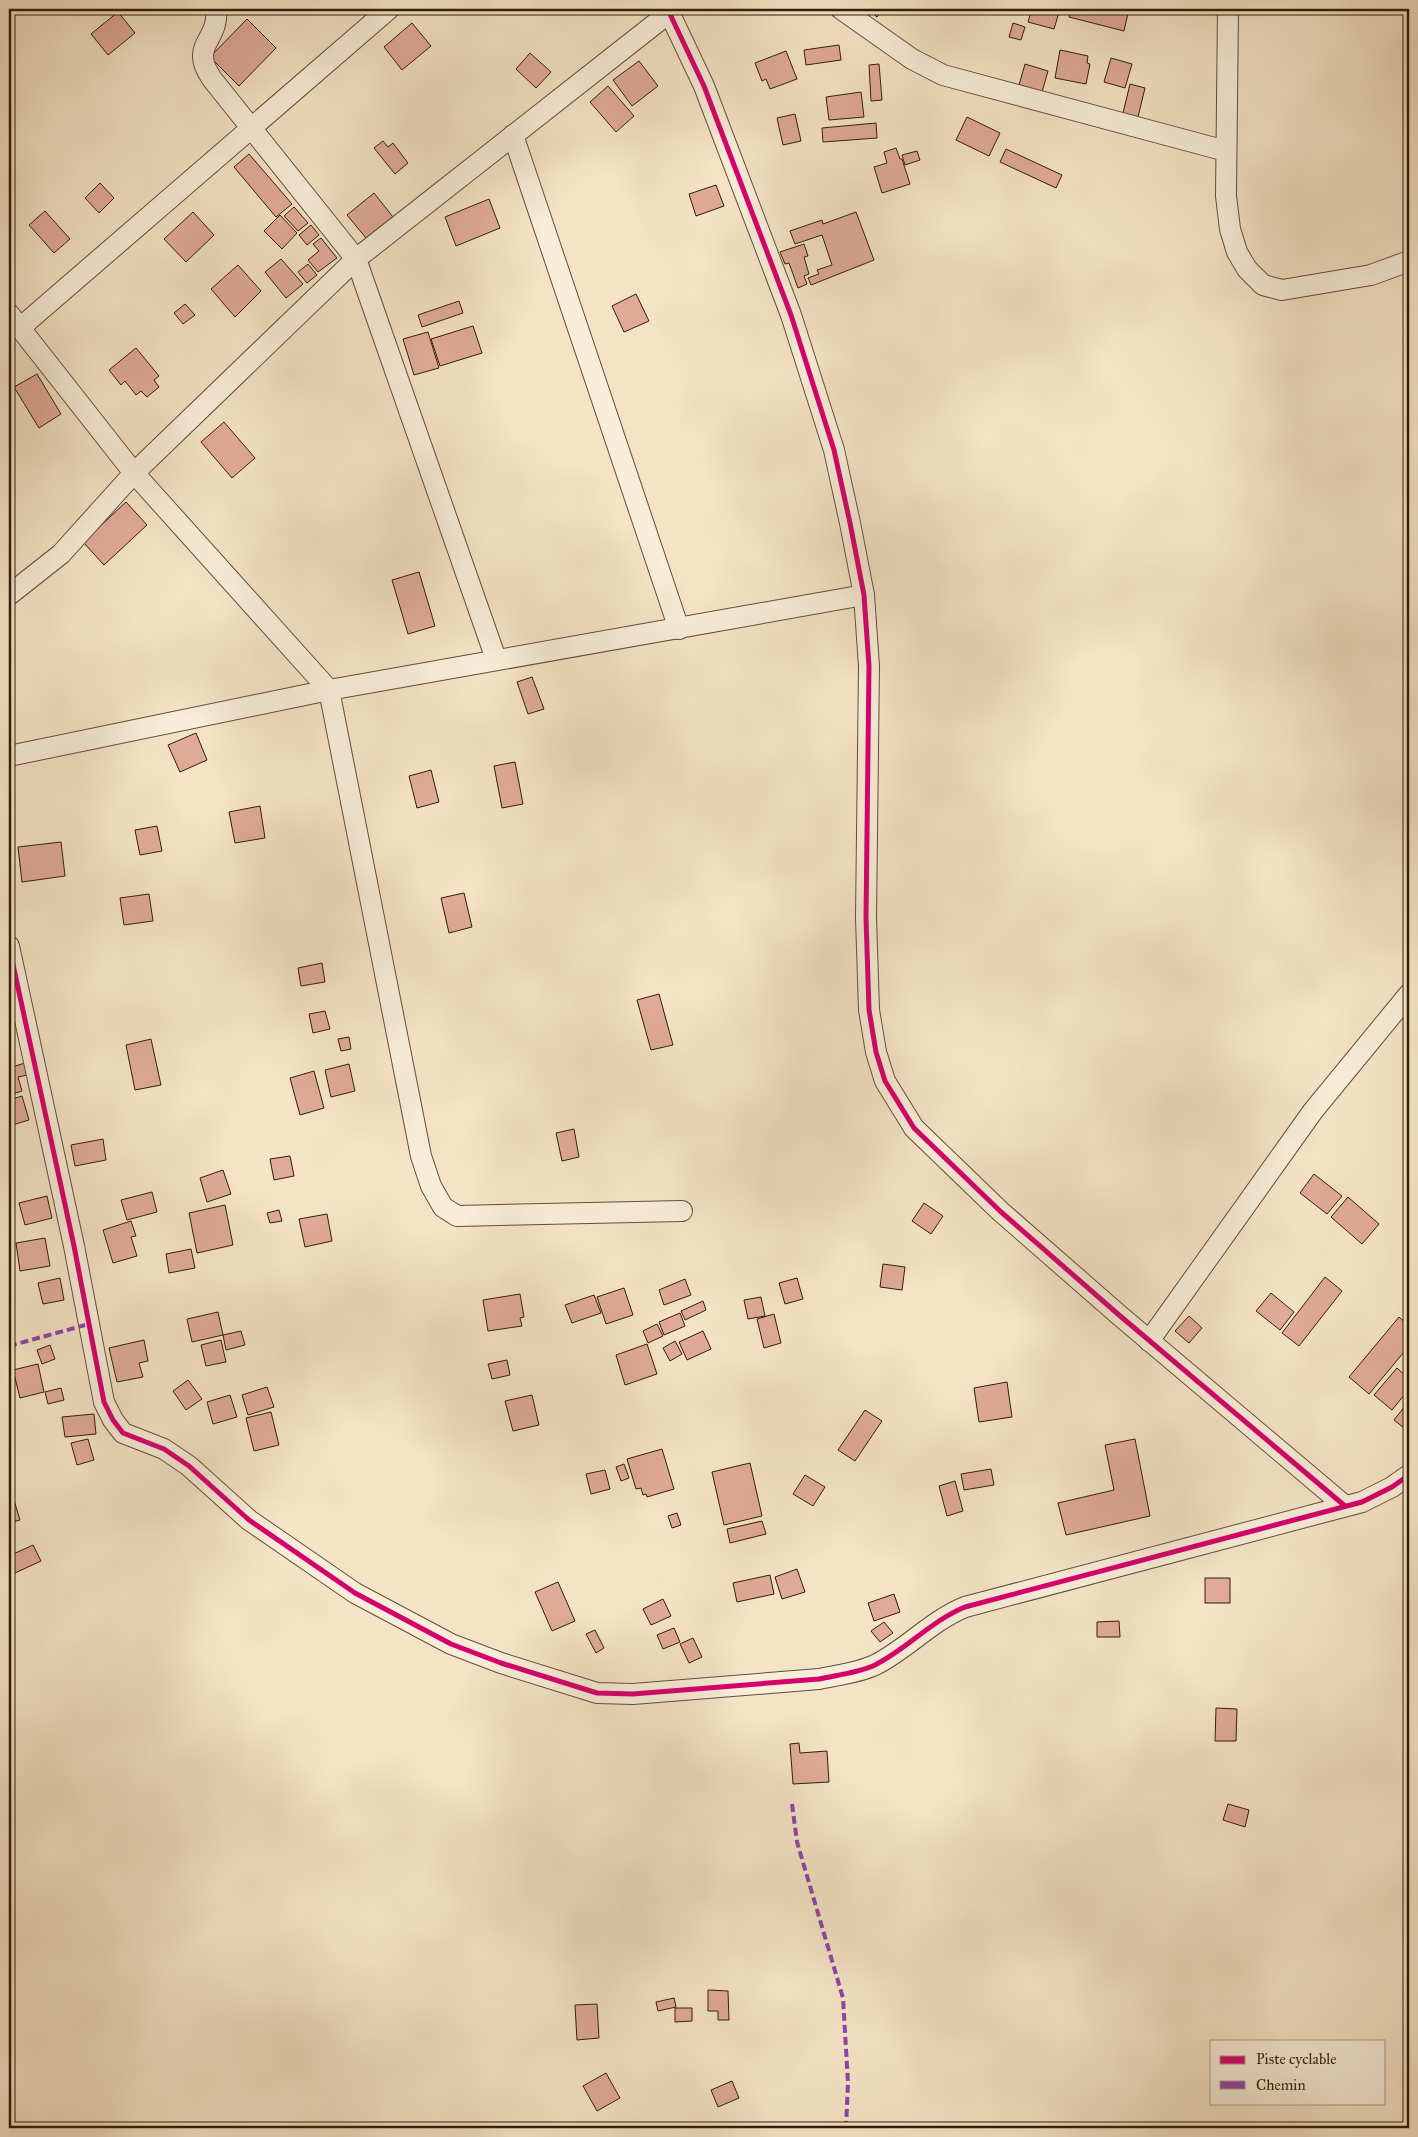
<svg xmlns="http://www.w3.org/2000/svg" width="1418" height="2137" viewBox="0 0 1418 2137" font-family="'IM FELL Great Primer',serif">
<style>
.building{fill:#e0aa98;stroke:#321d0b}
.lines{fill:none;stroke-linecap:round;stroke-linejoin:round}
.minor-casing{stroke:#624e3a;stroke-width:22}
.minor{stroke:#f8edd9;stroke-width:20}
.quiet{stroke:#8e44ad;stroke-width:4;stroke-dasharray:8 4;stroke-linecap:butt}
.cycleway-casing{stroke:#f8edd9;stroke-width:8}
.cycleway{stroke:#d6006c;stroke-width:5}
</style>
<rect width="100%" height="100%" fill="#f4e3c5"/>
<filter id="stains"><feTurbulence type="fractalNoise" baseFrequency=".004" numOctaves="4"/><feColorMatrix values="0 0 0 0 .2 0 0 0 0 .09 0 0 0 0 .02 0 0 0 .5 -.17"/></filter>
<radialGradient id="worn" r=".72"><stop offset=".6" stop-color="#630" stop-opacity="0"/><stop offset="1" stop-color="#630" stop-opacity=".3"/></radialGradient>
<g class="building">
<polygon points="867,9 884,9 877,17"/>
<polygon points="1032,9 1060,9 1054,29 1028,22"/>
<polygon points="1071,9 1129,9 1124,31 1069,17"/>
<polygon points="118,12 135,33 108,55 91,34"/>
<polygon points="247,19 276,48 239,86 210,57"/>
<polygon points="412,23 431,46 402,70 384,47"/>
<polygon points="1013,23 1025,27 1021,40 1009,37"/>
<polygon points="839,45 841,60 806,65 804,50"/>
<polygon points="1060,50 1088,56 1087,63 1090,64 1086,84 1055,78"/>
<polygon points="786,51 797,79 770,89 766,79 762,81 755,63"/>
<polygon points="530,53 551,72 536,88 516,69"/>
<polygon points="1111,58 1132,64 1125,88 1104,82"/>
<polygon points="639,61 658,86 632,106 613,80"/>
<polygon points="879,64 882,100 871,101 869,65"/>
<polygon points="1025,64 1048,71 1042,92 1019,85"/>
<polygon points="1130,84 1145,88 1138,117 1123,113"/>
<polygon points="608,86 634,116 616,132 590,102"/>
<polygon points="861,92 864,117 829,120 826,97"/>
<polygon points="795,114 801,141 783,145 777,118"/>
<polygon points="967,117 1000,133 989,156 956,140"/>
<polygon points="876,123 877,138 823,142 822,128"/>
<polygon points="383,141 388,147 393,143 408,163 395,174 374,148"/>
<polygon points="896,148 900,159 902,159 910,184 882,193 874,167 887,163 884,152"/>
<polygon points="1006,149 1062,175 1056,188 1000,162"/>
<polygon points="917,151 920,160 905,165 902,155"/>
<polygon points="249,154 292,204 276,217 234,167"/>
<polygon points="100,183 114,198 99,213 85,198"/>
<polygon points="716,185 724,206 696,216 689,194"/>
<polygon points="374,193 393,217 366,238 347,215"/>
<polygon points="489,199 500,228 456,246 445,217"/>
<polygon points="294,207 308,223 298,231 284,216"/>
<polygon points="45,211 70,239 54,253 29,225"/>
<polygon points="193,212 214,235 186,262 164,239"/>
<polygon points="856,212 874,260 811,285 808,278 819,274 817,270 832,265 822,235 795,244 790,231 822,220 823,224"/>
<polygon points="280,215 297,233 282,249 264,231"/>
<polygon points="311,225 319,235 307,245 299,235"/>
<polygon points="321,238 337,258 318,272 308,260 319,251 313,244"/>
<polygon points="804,244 808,256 804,257 809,274 804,276 807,284 798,288 789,263 785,264 780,252"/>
<polygon points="281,259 303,284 286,298 265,272"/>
<polygon points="308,264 317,275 307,283 298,272"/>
<polygon points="238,265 261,291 235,317 211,289"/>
<polygon points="636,294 649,321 624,332 612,306"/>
<polygon points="459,301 463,313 422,327 418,315"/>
<polygon points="185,304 195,315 183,324 174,313"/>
<polygon points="473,326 482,353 440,366 431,339"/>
<polygon points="428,332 439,368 414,375 403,339"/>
<polygon points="136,348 159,376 154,380 159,387 147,397 141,391 136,395 125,381 121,385 109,370"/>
<polygon points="37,374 61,414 39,428 14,387"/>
<polygon points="224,422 255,458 232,478 201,442"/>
<polygon points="126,502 147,525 104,565 83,542"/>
<polygon points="419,572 435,626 408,634 392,580"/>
<polygon points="532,677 544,709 528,714 517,682"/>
<polygon points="196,733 207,760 180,772 168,745"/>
<polygon points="515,762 523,804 502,808 494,766"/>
<polygon points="431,770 439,802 417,808 409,776"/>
<polygon points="260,806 265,838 235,843 229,812"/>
<polygon points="157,826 162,851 140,855 135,830"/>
<polygon points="61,842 65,876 22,882 18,847"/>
<polygon points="464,893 472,927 449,933 441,898"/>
<polygon points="149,894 153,921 124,925 120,898"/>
<polygon points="322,963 325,982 301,986 298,968"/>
<polygon points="659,994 673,1045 651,1050 637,1000"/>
<polygon points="325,1011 330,1029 313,1033 309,1014"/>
<polygon points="349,1037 351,1049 341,1051 338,1039"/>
<polygon points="151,1039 161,1085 135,1090 126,1045"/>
<polygon points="25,1063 27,1075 18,1077 22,1091 9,1095 9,1068"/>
<polygon points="349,1064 355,1091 331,1097 325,1070"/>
<polygon points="314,1071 324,1108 300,1115 290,1078"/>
<polygon points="22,1096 29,1120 9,1126 9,1100"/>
<polygon points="574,1129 579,1157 562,1161 556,1133"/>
<polygon points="103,1139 106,1160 75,1166 71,1145"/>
<polygon points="290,1156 294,1176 274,1180 270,1159"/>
<polygon points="223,1170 231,1194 207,1202 200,1178"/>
<polygon points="1314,1174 1342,1196 1327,1214 1300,1193"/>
<polygon points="152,1192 157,1212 127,1220 121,1200"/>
<polygon points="47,1196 52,1218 25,1225 19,1203"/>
<polygon points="1348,1197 1379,1224 1362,1244 1331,1217"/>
<polygon points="924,1203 943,1216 931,1234 912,1221"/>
<polygon points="225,1205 233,1245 197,1253 189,1213"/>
<polygon points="279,1210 282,1221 270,1223 267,1213"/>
<polygon points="327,1214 332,1241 305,1247 299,1219"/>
<polygon points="131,1221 136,1236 131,1237 137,1256 113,1263 103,1230"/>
<polygon points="45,1238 50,1266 20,1271 16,1243"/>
<polygon points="191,1249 195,1268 169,1273 166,1254"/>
<polygon points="883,1264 905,1267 902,1290 880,1287"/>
<polygon points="1325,1277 1342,1291 1299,1346 1282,1333"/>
<polygon points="60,1278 64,1300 43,1304 38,1283"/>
<polygon points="797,1278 803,1299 785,1304 779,1283"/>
<polygon points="685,1279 691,1295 664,1305 659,1290"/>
<polygon points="624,1288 633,1315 606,1324 597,1297"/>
<polygon points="1271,1293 1294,1312 1280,1330 1256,1311"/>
<polygon points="520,1294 524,1317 520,1318 522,1326 488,1331 483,1300"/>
<polygon points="594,1295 601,1313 572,1323 565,1305"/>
<polygon points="761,1297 765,1316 748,1319 744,1300"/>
<polygon points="703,1301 706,1310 685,1320 681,1311"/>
<polygon points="218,1312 223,1335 192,1342 187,1319"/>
<polygon points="680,1313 685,1326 664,1335 659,1322"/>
<polygon points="774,1314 781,1343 764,1348 757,1319"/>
<polygon points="1189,1316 1202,1328 1189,1343 1175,1331"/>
<polygon points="1399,1317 1409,1326 1409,1346 1369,1394 1349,1377"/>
<polygon points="657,1324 663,1336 648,1343 643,1331"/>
<polygon points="241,1331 245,1345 226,1350 223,1335"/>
<polygon points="703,1331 711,1349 687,1360 679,1342"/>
<polygon points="144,1340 148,1361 139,1363 143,1377 117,1382 109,1348"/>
<polygon points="221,1340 226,1362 206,1366 201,1345"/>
<polygon points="675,1341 682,1354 670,1361 663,1348"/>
<polygon points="647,1344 657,1374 625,1385 616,1355"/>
<polygon points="50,1345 55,1359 42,1364 37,1350"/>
<polygon points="507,1360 510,1375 492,1379 488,1364"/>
<polygon points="38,1364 44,1392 20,1398 13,1370"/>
<polygon points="1397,1368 1409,1379 1409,1389 1392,1410 1374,1395"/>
<polygon points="188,1380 202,1399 186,1410 173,1391"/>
<polygon points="1007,1382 1012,1417 979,1422 974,1388"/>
<polygon points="267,1387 274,1407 248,1415 242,1395"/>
<polygon points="61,1388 64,1400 48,1404 45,1392"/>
<polygon points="230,1395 237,1417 213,1424 207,1402"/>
<polygon points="532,1395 539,1425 513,1431 505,1401"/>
<polygon points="1409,1401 1409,1432 1394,1420"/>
<polygon points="865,1410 882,1421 855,1461 838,1450"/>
<polygon points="271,1412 279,1445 254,1451 246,1418"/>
<polygon points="94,1414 96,1434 65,1437 62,1417"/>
<polygon points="88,1439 94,1460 77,1465 71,1443"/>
<polygon points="1135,1439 1150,1516 1066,1535 1058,1503 1114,1490 1105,1445"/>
<polygon points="662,1449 674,1489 647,1497 646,1494 643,1495 641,1488 636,1489 627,1459"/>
<polygon points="750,1463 762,1516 724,1525 712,1472"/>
<polygon points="624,1464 629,1478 621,1481 616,1467"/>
<polygon points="991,1469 994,1485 964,1490 961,1474"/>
<polygon points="605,1470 610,1489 591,1494 586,1474"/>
<polygon points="805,1475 825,1487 813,1506 793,1494"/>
<polygon points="955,1481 963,1511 947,1516 939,1486"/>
<polygon points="9,1484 20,1520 9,1523"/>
<polygon points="677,1513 681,1525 672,1528 668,1516"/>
<polygon points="762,1521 766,1534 730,1543 727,1529"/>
<polygon points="33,1545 41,1561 15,1573 9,1556"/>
<polygon points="797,1569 805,1592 782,1599 775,1577"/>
<polygon points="770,1575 774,1594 737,1602 733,1583"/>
<rect x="1205" y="1578" width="25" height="25"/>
<polygon points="558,1582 575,1621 552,1631 535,1592"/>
<polygon points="894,1594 900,1612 874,1621 868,1603"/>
<polygon points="663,1599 671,1616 651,1625 643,1609"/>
<polygon points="1119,1621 1120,1637 1097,1637 1097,1622"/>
<polygon points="884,1622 893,1633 880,1642 871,1631"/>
<polygon points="674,1628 680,1642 663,1649 657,1635"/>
<polygon points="595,1630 604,1648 596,1653 586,1634"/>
<polygon points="693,1638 702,1657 689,1663 680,1644"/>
<polygon points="1216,1708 1237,1709 1236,1741 1215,1741"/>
<polygon points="799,1743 800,1753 827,1751 829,1782 793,1784 790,1744"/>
<polygon points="1228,1804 1249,1810 1245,1827 1223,1820"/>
<polygon points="708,1990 728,1991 729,2020 718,2020 718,2011 708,2011"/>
<polygon points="674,1998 676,2007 658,2011 656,2002"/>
<polygon points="597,2004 599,2038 577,2040 575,2005"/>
<polygon points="675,2008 692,2008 692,2021 675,2022"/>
<polygon points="606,2073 620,2098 597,2111 583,2086"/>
<polygon points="732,2081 739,2098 718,2107 711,2090"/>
</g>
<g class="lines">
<g class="minor-casing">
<g id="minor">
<path d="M216 9C219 32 202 42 203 57 203 65 208 73 212 79L356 259 496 659"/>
<polyline points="841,9 912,59 943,75 1226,151"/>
<polyline points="1228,9 1226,196 1230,229 1237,252 1247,269 1263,285 1282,290 1371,275 1409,261"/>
<polyline points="669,12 704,86 791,315 834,450 850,523 864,595 869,666 866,918 869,1010 876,1052 885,1081 914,1128 1000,1211 1119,1315 1345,1506"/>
<polyline points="513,135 679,629"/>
<polyline points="9,314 134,473 329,690 421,1156 431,1186 443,1207 457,1216 682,1211"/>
<polyline points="21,327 389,9"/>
<polyline points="9,595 61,554 134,473 356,259 674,9"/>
<polyline points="9,756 329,690 864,595"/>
<path d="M9 946 74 1246 104 1402 113 1420 123 1433 164 1449 189 1466 249 1520 355 1593 451 1644 501 1663 597 1693 633 1694 819 1679C837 1675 858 1673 875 1665 907 1649 931 1621 965 1607L1362 1502 1392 1487 1409 1475"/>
<polyline points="1149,1341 1313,1111 1409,994"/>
</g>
</g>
<use href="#minor" class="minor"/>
<g class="quiet">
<polyline points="9,1346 89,1324"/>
<polyline points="792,1804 797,1842 843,1998 848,2083 846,2128"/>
</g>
<g class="cycleway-casing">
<g id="cycleway">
<polyline points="669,12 704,86 791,315 834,450 850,523 864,595 869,666 866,918 869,1010 876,1052 885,1081 914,1128 1000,1211 1119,1315 1345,1506"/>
<path d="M9 946 74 1246 104 1402 113 1420 123 1433 164 1449 189 1466 249 1520 355 1593 451 1644 501 1663 597 1693 633 1694 819 1679C837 1675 858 1673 875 1665 907 1649 931 1621 965 1607L1362 1502 1392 1487 1409 1475"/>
</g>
</g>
<use href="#cycleway" class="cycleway"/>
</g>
<rect width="1418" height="2137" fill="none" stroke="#f4e3c5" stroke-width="30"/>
<rect x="10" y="10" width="1398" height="2117" fill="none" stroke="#321d0b" stroke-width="2.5"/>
<rect x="15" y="15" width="1388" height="2107" fill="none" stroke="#321d0b"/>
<rect x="1210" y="2040" width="175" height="65" fill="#f8edd9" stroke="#a99a87"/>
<rect x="1220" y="2056" width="25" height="8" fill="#d6006c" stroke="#a99a87"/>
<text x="1256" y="2064" font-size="15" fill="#321d0b">Piste cyclable</text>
<rect x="1220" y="2081" width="25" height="8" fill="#8e44ad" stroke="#a99a87"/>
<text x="1256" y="2090" font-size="15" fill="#321d0b">Chemin</text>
<rect width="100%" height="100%" filter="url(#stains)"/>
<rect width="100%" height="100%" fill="url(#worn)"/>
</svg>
